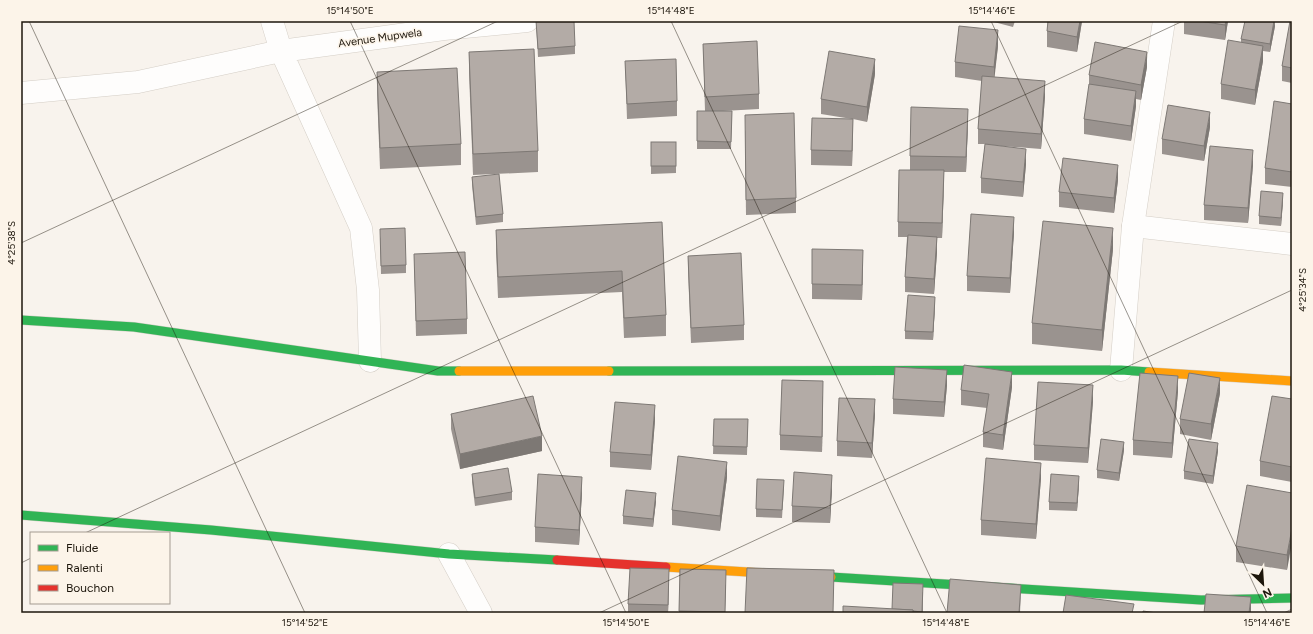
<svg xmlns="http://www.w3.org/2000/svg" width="1313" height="634" viewBox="0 0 1313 634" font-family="Figtree,sans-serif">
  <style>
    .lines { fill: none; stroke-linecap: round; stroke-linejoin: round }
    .street-casing { stroke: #d4cec6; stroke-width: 23 }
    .fast-casing { stroke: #d4cec6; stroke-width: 10 }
    .slow-casing { stroke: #d4cec6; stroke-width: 10 }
    .jam-casing { stroke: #d4cec6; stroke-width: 10 }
    .street { stroke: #fefdfc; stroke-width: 22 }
    .fast { stroke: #30b455; stroke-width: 9 }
    .slow { stroke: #ff9f0a; stroke-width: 9 }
    .jam { stroke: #e5322d; stroke-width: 9 }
    .wall { fill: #9a938f }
    .shaded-wall { fill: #7d7874 }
    .building { fill: #b3aba6; stroke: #7d7874 }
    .ticks { fill: none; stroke: #1d160c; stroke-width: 1; stroke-opacity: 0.45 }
    .labels { text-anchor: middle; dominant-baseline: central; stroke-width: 3; stroke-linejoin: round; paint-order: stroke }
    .street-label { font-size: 11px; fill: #1d160c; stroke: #fcf4e9 }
    .neatline { fill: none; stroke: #1d160c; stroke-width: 1.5 }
    .ticks-label { font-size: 10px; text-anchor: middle; fill: #1d160c }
  </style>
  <rect width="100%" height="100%" fill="#f8f3ed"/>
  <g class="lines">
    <!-- street casing -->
    <g class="street-casing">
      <g id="street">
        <path d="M21,93l117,-11 143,-31 -9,-30"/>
        <path d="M1133,226l159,18"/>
        <path d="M370,361l-2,-71 -7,-62 -80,-177 163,-22 83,-8"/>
        <path d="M1121,370l12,-144 31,-205"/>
        <path d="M449,554l32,59"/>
      </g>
    </g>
    <!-- fast casing -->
    <g class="fast-casing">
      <g id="fast">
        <path d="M21,320l113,7 304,44h21"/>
        <path d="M609,371l512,-1 28,2"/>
        <path d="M21,515l190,15 238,24 108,6"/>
        <path d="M831,577l370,23 91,-2"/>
      </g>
    </g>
    <!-- slow casing -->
    <g class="slow-casing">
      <g id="slow">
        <path d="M459,371h150"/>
        <path d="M1149,372l143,9"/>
        <path d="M666,567l165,10"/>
      </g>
    </g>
    <!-- jam casing -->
    <g class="jam-casing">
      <path id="jam" d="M557,560l109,7"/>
    </g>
    <!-- street -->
    <use href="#street" class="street"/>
    <!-- fast -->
    <use href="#fast" class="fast"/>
    <!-- slow -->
    <use href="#slow" class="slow"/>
    <!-- jam -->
    <use href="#jam" class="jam"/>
  </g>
  <!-- wall -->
  <g class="wall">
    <path d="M536,21l39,25v8l-37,3z"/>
    <path d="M990,21h25l-2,6z"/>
    <path d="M1048,21h34l-5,31 -30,-5v-16z"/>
    <path d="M1184,21h44l-3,19 -41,-6z"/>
    <path d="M1275,21v5l-5,26 -7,-1v10l-8,44 -34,-6v-15l20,-41v-4z"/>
    <path d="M1292,21v62l-10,-2v-15z"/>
    <path d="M703,44l56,50v15l-36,2h9l-1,38h-34v-38h8z"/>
    <path d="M998,46l-4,31 51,19 -4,53 -53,-4 38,19 -3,33 -42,-4v-15l4,-34h-7v-15l4,-48 -27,-4v-15z"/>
    <path d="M469,52l69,99v21l-65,3 -4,-102z"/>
    <path d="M625,61l52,40v15l-50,3z"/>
    <path d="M1147,67l-6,33 -5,-1v7l-5,35 -47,-7v-15l5,-31v-13z"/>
    <path d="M377,72l84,72v21l-81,4 -3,-76z"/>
    <path d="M875,74l-8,48 -14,-3 -1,47 -41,-1v-15l41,-31 -31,-5v-15z"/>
    <path d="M1292,104v83l-27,-3v-16z"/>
    <path d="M968,124l-2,48h-22l-2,66h-5v14l-3,42 -29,-2v-15l2,-40h-9v-15l12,-52v-14z"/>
    <path d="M1210,127l-6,34 -42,-7v-15z"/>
    <path d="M745,130l51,68v15l-50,2z"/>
    <path d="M651,142h25v31l-25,1z"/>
    <path d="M1253,165l-5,58 -44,-3v-15z"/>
    <path d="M472,177l31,37v8l-27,3 -4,-40z"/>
    <path d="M1118,180l-4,33 -55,-6v-15z"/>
    <path d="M1283,201l-2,25 -22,-2v-8z"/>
    <path d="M662,222l4,93v21l-42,2 -2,-46 -124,6 -2,-47v-21z"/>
    <path d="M1014,232l-4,61 -43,-2v-15z"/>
    <path d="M380,237l26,28v8l-25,1z"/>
    <path d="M812,249l51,16 -1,35 -50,-1z"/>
    <path d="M1113,249l-11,102 -70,-7v-21z"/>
    <path d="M414,254l53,65v15l-51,2z"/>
    <path d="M688,256l56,69v15l-53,3 -3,-72z"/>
    <path d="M935,305l-2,35 -28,-1v-8z"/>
    <path d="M947,385l-3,32 -51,-3v-15z"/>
    <path d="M1012,387l-9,63 -20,-3v-15l4,-24 -26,-3v-15z"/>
    <path d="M1178,391l-6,67 -39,-3v-15z"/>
    <path d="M1220,393l-9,47 -31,-6v-15z"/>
    <path d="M823,396l-1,56 -42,-2v-15z"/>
    <path d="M1292,399v83l-32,-6v-15z"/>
    <path d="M1093,401l-5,62 -54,-3v-15z"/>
    <path d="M451,414l91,37 -82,18 -9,-40z"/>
    <path d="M875,414l-3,44 -35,-2v-15z"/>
    <path d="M714,419h34l-1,36 -34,-1z"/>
    <path d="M655,420l-4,50 -41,-3v-15z"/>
    <path d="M1124,450l-5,31 -22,-3v-8z"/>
    <path d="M1218,451l-5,33 -29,-5v-8z"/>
    <path d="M472,474l40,18v8l-37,6 -3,-24z"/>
    <path d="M727,477l-7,54 -48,-6v-15z"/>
    <path d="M1041,478l-5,61 -55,-4v-15z"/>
    <path d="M1079,484l-2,27 -28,-1v-8z"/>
    <path d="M784,488l-2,30 -26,-1v-8z"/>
    <path d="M832,490l-2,33 -38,-1v-16z"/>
    <path d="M582,492l-3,53 -44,-3v-15z"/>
    <path d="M1292,493l-5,77 -51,-8v-16z"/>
    <path d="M656,501l-3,26 -30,-3v-8z"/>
    <path d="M680,569l46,16 -1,28h-46z"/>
    <path d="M669,584l-1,29h-40v-9z"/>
    <path d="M923,592v21h-80l49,-4z"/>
  </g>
  <!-- shaded-wall -->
  <g class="shaded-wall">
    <path d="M1080,21h2l-5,31v-15z"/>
    <path d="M1226,21h2l-3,19v-15z"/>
    <path d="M1274,21l1,5 -5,26v-8z"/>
    <path d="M998,30v16l-4,36v-15z"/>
    <path d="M1263,46v15l-8,44v-15z"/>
    <path d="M1147,52v15l-6,33v-15z"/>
    <path d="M875,59v15l-8,48v-15z"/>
    <path d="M1045,81v15l-4,53v-15z"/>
    <path d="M1136,91v15l-5,35v-15z"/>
    <path d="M968,109v15l-2,48v-15z"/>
    <path d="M1210,112v15l-6,34v-15z"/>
    <path d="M853,119v15l-1,32v-15z"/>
    <path d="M1026,149v15l-3,33v-15z"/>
    <path d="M1253,150v15l-5,58v-15z"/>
    <path d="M1118,165v15l-4,33v-15z"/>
    <path d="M944,170v15l-2,53v-15z"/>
    <path d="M1283,193v8l-2,25v-8z"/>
    <path d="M1014,217v15l-4,61v-15z"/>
    <path d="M1113,228v21l-11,102v-21z"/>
    <path d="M937,237v15l-3,42v-15z"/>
    <path d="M863,250v15l-1,35v-15z"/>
    <path d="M935,297v8l-2,35v-8z"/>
    <path d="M947,370v15l-3,32v-15z"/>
    <path d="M1012,372v15l-9,63v-15z"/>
    <path d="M1178,376v15l-6,67v-15z"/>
    <path d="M1220,378v15l-9,47v-16z"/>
    <path d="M823,381v15l-1,56v-15z"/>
    <path d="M1093,385v16l-5,62v-15z"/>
    <path d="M875,399v15l-3,44v-15z"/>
    <path d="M655,405v15l-4,50v-15z"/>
    <path d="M542,436v15l-82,18v-15z"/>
    <path d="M1124,442v8l-5,31v-8z"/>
    <path d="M1218,443v8l-5,33v-8z"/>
    <path d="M727,462v15l-7,54v-15z"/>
    <path d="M1041,463v15l-5,61v-15z"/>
    <path d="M832,475v15l-2,33v-15z"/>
    <path d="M1079,476v8l-2,27v-8z"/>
    <path d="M582,477v15l-3,53v-15z"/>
    <path d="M656,493v8l-3,26v-8z"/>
    <path d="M1292,528v15l-5,27v-15z"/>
    <path d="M669,569v15l-1,29v-8z"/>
    <path d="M1021,585l-1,28h-1z"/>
    <path d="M1251,597v16h-2z"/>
  </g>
  <!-- building -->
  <g class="building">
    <path d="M536,21h38l1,25 -37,3z"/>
    <path d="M1048,21h32l-3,16 -30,-6z"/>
    <path d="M1199,21h27l-1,4z"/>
    <path d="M1245,21h29l-4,23 -29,-5z"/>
    <path d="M1290,21h2v47l-10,-2z"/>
    <path d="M959,26l39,4 -4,37 -39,-5z"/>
    <path d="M1228,40l35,6 -8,44 -34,-6z"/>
    <path d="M757,41l2,53 -54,3 -2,-53z"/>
    <path d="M1095,42l52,10 -6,33 -52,-10z"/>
    <path d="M534,49l4,102 -65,3 -4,-102z"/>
    <path d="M829,51l46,8 -8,48 -46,-8z"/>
    <path d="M676,59l1,42 -50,3 -2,-43z"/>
    <path d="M457,68l4,76 -81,4 -3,-76z"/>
    <path d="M982,76l63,5 -4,53 -63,-5z"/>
    <path d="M1089,84l47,7 -5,35 -47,-7z"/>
    <path d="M1274,101l18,3v68l-27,-4z"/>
    <path d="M1168,105l42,7 -6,34 -42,-7z"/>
    <path d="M911,107l57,2 -2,48 -56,-1z"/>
    <path d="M697,111h35l-1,31 -34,-1z"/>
    <path d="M794,113l2,85 -50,2 -1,-85z"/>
    <path d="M812,118l41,1 -1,32 -41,-1z"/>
    <rect x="651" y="142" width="25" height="24"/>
    <path d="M985,144l41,5 -3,33 -42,-4z"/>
    <path d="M1210,146l43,4 -5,58 -44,-3z"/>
    <path d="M1063,158l55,7 -4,33 -55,-6z"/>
    <path d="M899,170h45l-2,53 -44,-1z"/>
    <path d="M499,174l4,40 -27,3 -4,-40z"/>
    <path d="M1261,191l22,2 -2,25 -22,-2z"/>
    <path d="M971,214l43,3 -4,61 -43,-2z"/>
    <path d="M1043,221l70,7 -11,102 -70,-7z"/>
    <path d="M662,222l4,93 -42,3 -2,-47 -124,6 -2,-47z"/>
    <path d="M405,228l1,37 -25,1 -1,-37z"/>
    <path d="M908,235l29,2 -3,42 -29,-2z"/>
    <path d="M812,249l51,1 -1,35 -50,-1z"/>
    <path d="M465,252l2,67 -51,2 -2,-67z"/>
    <path d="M741,253l3,72 -53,3 -3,-72z"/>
    <path d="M908,295l27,2 -2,35 -28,-1z"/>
    <path d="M964,365l48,7 -9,63 -20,-3 6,-38 -28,-4z"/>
    <path d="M895,367l52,3 -3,32 -51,-3z"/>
    <path d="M1140,373l38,3 -6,67 -39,-3z"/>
    <path d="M1189,373l31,5 -9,46 -31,-5z"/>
    <path d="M782,380l41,1 -1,56 -42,-2z"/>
    <path d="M1038,382l55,3 -5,63 -54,-3z"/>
    <path d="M533,396l9,40 -82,18 -9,-40z"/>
    <path d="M1272,396l20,3v68l-32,-6z"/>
    <path d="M839,398l36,1 -3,44 -35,-2z"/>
    <path d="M615,402l40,3 -4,50 -41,-3z"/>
    <path d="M714,419h34l-1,28 -34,-1z"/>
    <path d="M1101,439l23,3 -5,31 -22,-3z"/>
    <path d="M1189,439l29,4 -5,33 -29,-5z"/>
    <path d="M678,456l49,6 -7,54 -48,-6z"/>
    <path d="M986,458l55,5 -5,61 -55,-4z"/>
    <path d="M508,468l4,24 -37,6 -3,-24z"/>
    <path d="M794,472l38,3 -2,33 -38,-2z"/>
    <path d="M538,474l44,3 -3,53 -44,-3z"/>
    <path d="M1051,474l28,2 -2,27 -28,-1z"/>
    <path d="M757,479l27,1 -2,30 -26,-1z"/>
    <path d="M1247,485l45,8v35l-5,27 -51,-9z"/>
    <path d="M626,490l30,3 -3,26 -30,-3z"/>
    <path d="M630,568l39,1 -1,36 -40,-1z"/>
    <path d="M747,568l87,2 -1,43h-88z"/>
    <path d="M680,569l46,1 -1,42 -46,-1z"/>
    <path d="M950,579l71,6 -2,28h-72z"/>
    <path d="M893,583l30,1 -1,28 -9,-1v-1l-21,-1z"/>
    <path d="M1206,594l45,3 -2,16h-45z"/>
    <path d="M1066,595l68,9 -2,9h-69z"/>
    <path d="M843,606l70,4v3h-70z"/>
    <path d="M1143,611l14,2h-14z"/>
  </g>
  <!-- ticks -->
  <path class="ticks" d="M29,21l276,592M350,21l276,592M671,21l276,592M991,21l276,592M21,243l477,-222M85,533l1098,-512M21,563l10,-5M599,613l693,-323M1284,613l8,-4"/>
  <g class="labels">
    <!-- street labels -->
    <g class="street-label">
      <text transform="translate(380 38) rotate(-8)">Avenue Mupwela</text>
    </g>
  </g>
  <!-- border -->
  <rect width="1313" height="634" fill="none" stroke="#fcf4e9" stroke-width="44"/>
  <!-- legend -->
  <rect x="30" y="532" width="140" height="72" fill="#fcf4e9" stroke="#a39b91"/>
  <rect x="38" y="545" width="20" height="6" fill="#30b455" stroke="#a39b91"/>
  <text x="66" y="552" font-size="12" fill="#1d160c">Fluide</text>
  <rect x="38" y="565" width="20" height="6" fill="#ff9f0a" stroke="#a39b91"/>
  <text x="66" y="572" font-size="12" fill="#1d160c">Ralenti</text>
  <rect x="38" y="585" width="20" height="6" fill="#e5322d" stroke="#a39b91"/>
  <text x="66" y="592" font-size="12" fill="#1d160c">Bouchon</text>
  <!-- north arrow -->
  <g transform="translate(1263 584) rotate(155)" stroke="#fcf4e9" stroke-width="3" paint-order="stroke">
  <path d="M0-3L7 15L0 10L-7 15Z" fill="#1d160c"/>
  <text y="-6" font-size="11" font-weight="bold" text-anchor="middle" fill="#1d160c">N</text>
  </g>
  <rect x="22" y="22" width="1269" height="590" class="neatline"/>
  <g class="ticks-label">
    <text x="350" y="14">15°14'50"E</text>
    <text x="671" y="14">15°14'48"E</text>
    <text x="992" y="14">15°14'46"E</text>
    <text transform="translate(11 243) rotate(-90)" y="4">4°25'38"S</text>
    <text transform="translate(1302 290) rotate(-90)" y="4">4°25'34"S</text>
    <text x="305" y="626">15°14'52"E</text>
    <text x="626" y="626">15°14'50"E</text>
    <text x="946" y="626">15°14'48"E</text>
    <text x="1267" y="626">15°14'46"E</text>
  </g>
</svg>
